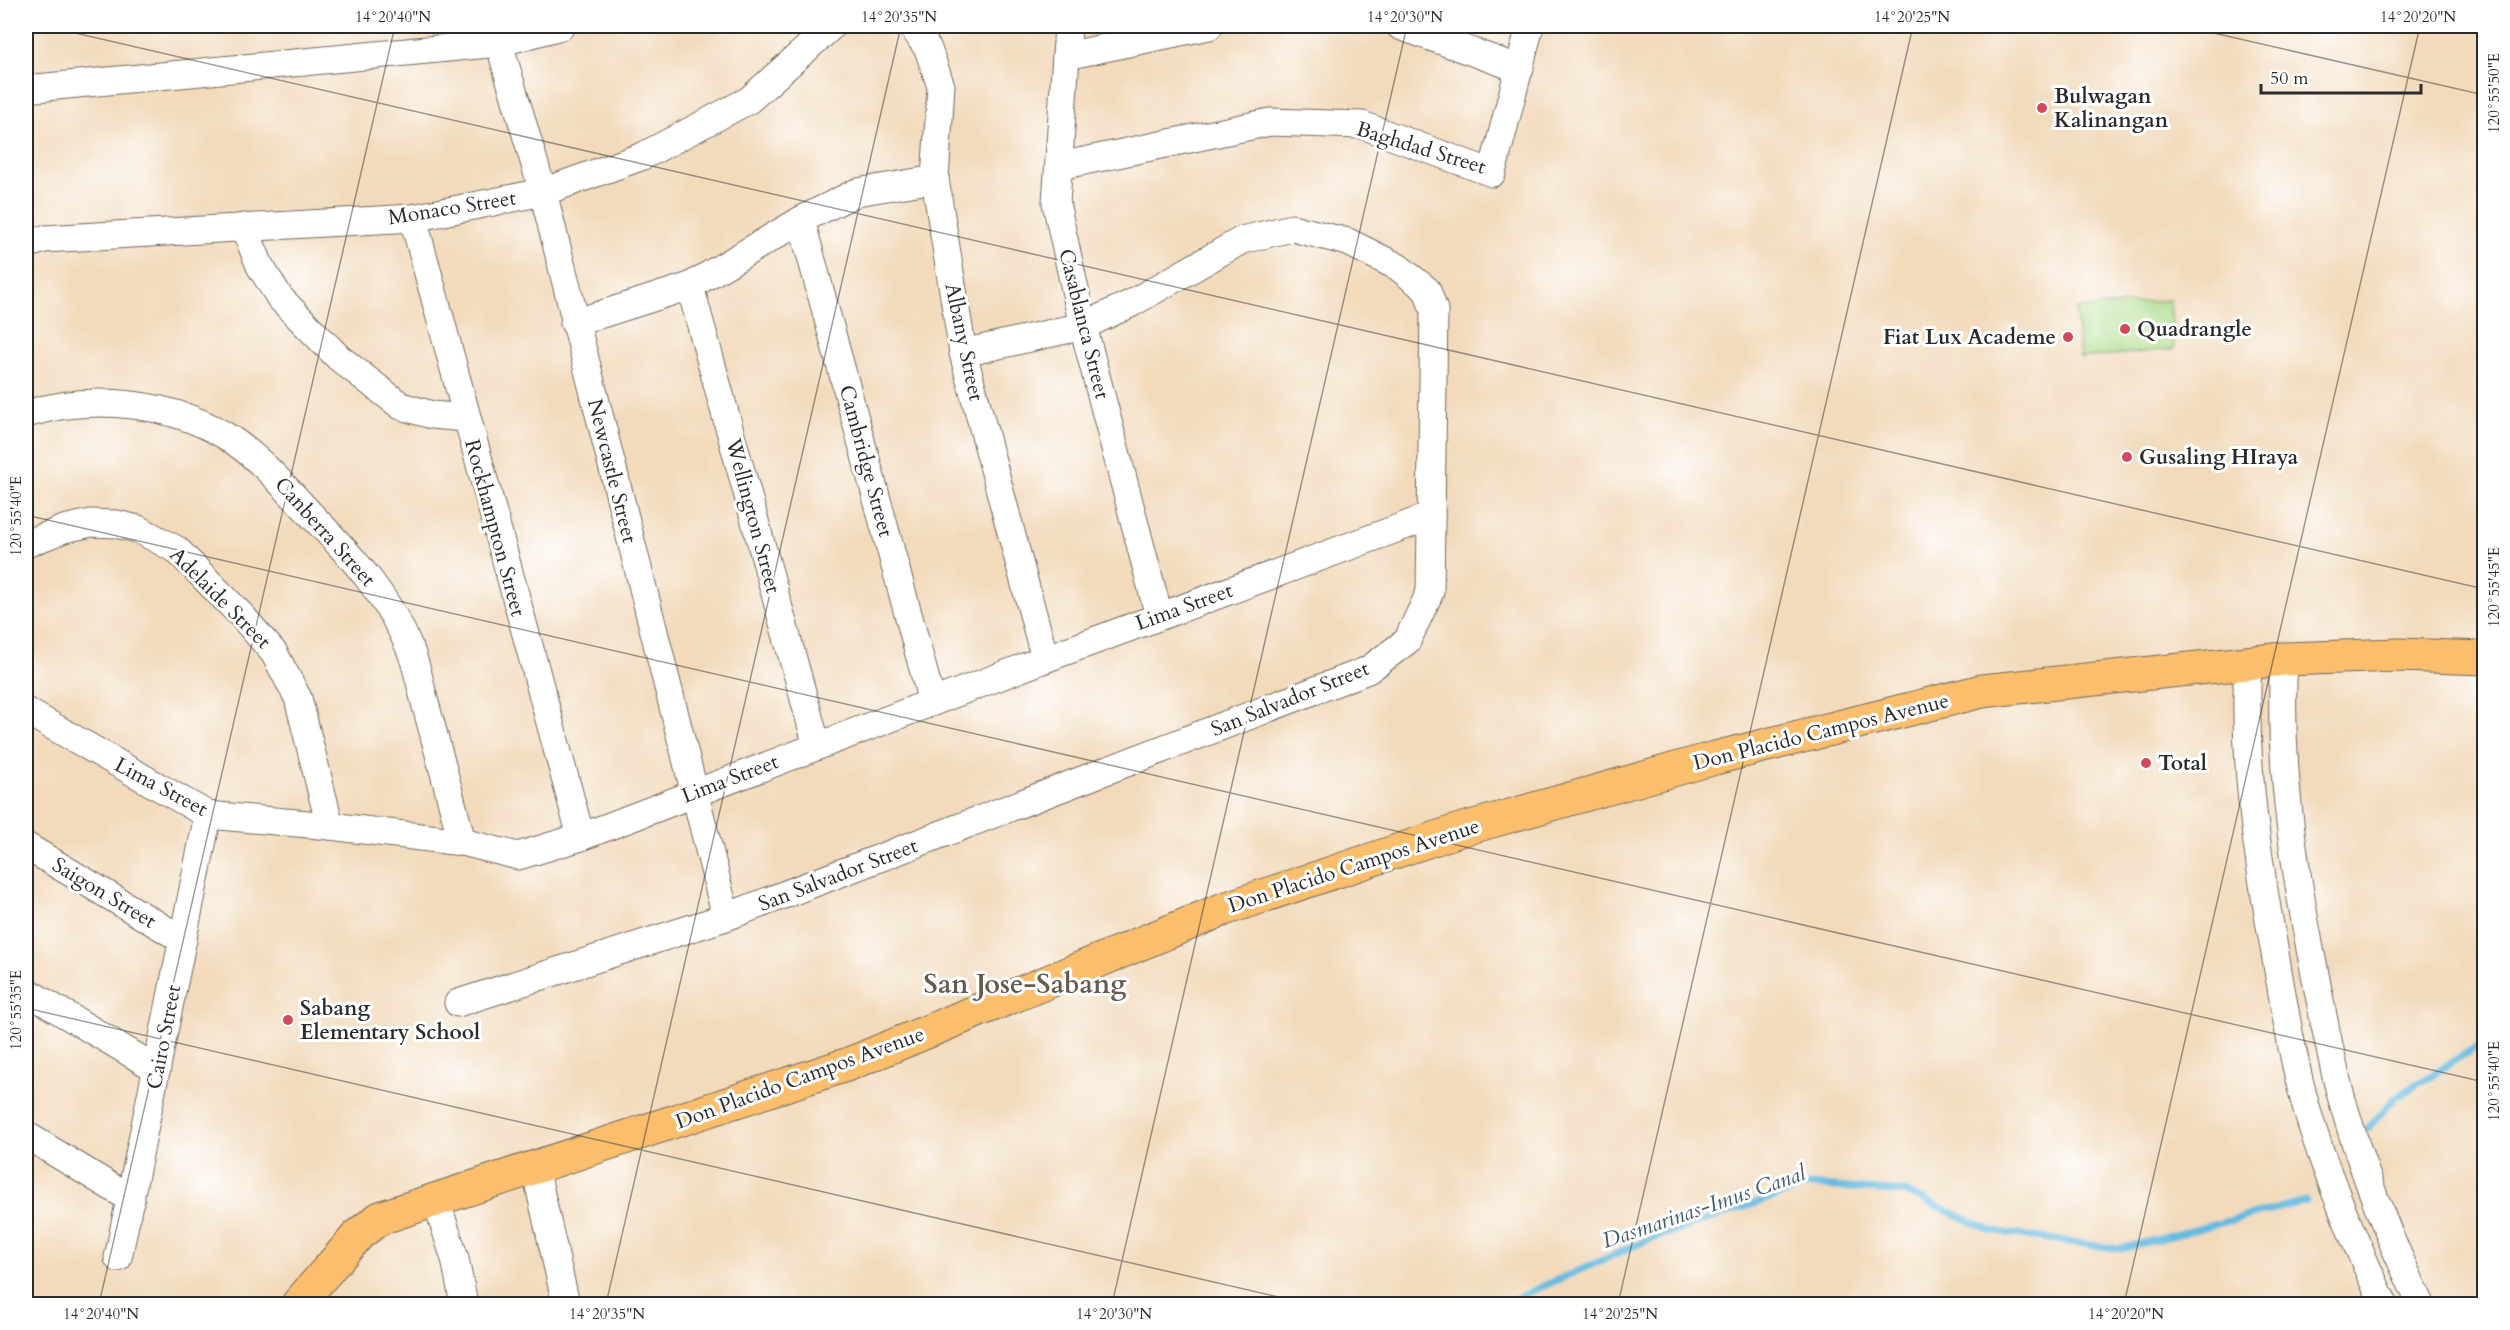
<svg xmlns="http://www.w3.org/2000/svg" width="2510" height="1330" viewBox="0 0 2510 1330" font-family="Cardo,serif">
  <style>
    .pitch { fill: #abdb89; stroke: #6b835a; stroke-width: 1.5 }
    .lines { fill: none; stroke-linecap: round; stroke-linejoin: round }
    .stream { stroke: #64bae0; stroke-width: 7 }
    .minor-casing { stroke: #71685d; stroke-width: 29 }
    .major-casing { stroke: #71685d; stroke-width: 35 }
    .minor { stroke: #fff; stroke-width: 27 }
    .major { stroke: #fabe6d; stroke-width: 33 }
    .ticks { fill: none; stroke: #2b2b2b; stroke-width: 1.5; stroke-opacity: 0.45 }
    .poi-dot { fill: #d1495b; stroke: #fff; stroke-width: 2 }
    .labels { text-anchor: middle; dominant-baseline: central; stroke-width: 6; stroke-linejoin: round; paint-order: stroke }
    .poi-label { font-size: 21px; font-weight: bold; fill: #2b2b2b; stroke: #fff; text-anchor: start }
    .street-label { font-size: 21px; fill: #2b2b2b; stroke: #fff }
    .water-label { font-size: 22px; font-style: italic; fill: #3f5d6a; stroke: #fff }
    .district-label { font-size: 27px; font-weight: bold; fill: #665a4e; stroke: #fff }
    .neatline { fill: none; stroke: #2b2b2b; stroke-width: 2 }
    .ticks-label { font-size: 15px; text-anchor: middle; fill: #2b2b2b }
  </style>
  <rect width="100%" height="100%" fill="#fff"/>
  <filter id="ink" filterUnits="userSpaceOnUse"><feTurbulence type="fractalNoise" baseFrequency=".0167" numOctaves="2"/><feDisplacementMap in="SourceGraphic" scale="12" xChannelSelector="R" yChannelSelector="G"/><feConvolveMatrix kernelMatrix="1 2 1 2 8 2 1 2 1" color-interpolation-filters="sRGB"/></filter>
  <filter id="wash" filterUnits="userSpaceOnUse"><feTurbulence type="fractalNoise" baseFrequency=".008" numOctaves="4" result="noise"/><feDisplacementMap in="SourceGraphic" scale="24" xChannelSelector="R" yChannelSelector="G"/><feGaussianBlur stdDeviation="1.35" result="paint"/><feColorMatrix in="noise" values="0 0 0 0 0 0 0 0 0 0 0 0 0 0 0 0 0 1.4 0 .05"/><feComposite in="paint" operator="in"/></filter>
  <g filter="url(#wash)">
    <rect width="100%" height="100%" fill="#f2dabb"/>
    <!-- pitch -->
    <path class="pitch" d="M2170,300l4,49 -94,9 -4,-49z"/>
    <g class="lines">
      <!-- stream -->
      <g class="stream">
        <path d="M2484,905l-6,47 6,12"/>
        <path d="M2367,1129l27,-30 90,-57"/>
        <path d="M1503,1304l142,-63 164,-56 97,7 86,39 128,18 186,-48"/>
      </g>
    </g>
  </g>
  <g filter="url(#ink)">
    <g class="lines">
      <!-- minor casing -->
      <g class="minor-casing">
        <g id="minor">
          <path d="M497,26l2,17 44,149 183,725"/>
          <path d="M912,26l16,23 13,37 -6,93 28,174 82,306"/>
          <path d="M1068,26l-12,177 27,123 76,290"/>
          <path d="M1400,26l120,43"/>
          <path d="M1066,56l143,-30"/>
          <path d="M26,89l473,-46 62,-17"/>
          <path d="M1060,166l210,-44 92,3 130,48 38,-147"/>
          <path d="M413,218l168,619"/>
          <path d="M801,220l131,482"/>
          <path d="M244,227l16,39 20,32 59,60 62,48 31,9 33,3"/>
          <path d="M26,245l18,-6 369,-21 130,-26 100,-36 106,-56 83,-74"/>
          <path d="M690,286l127,460"/>
          <path d="M574,323l116,-37 111,-66 56,-28 78,-13"/>
          <path d="M26,414c66,-21 151,-12 209,28 31,22 56,52 82,79 38,39 72,77 93,128 8,19 11,41 17,61 12,44 24,88 35,132"/>
          <path d="M26,544l38,-15 27,-6 25,1 22,5 39,21 65,66 32,37 24,45 32,128"/>
          <path d="M2284,659c-6,98 8,194 26,290 10,49 18,99 31,147 20,71 48,143 80,208"/>
          <path d="M2248,663c-5,90 7,179 23,268 11,60 20,124 37,183 20,65 47,129 76,190"/>
          <path d="M26,711l182,104 122,11 132,16 56,14 63,-19 464,-178 386,-143"/>
          <path d="M26,846l157,94"/>
          <path d="M26,991l131,78"/>
          <path d="M458,1003l268,-86 642,-247 39,-29 23,-49 4,-282 -7,-20 -29,-23 -50,-25 -56,-14 -50,12 -110,63 -49,23 -120,27"/>
          <path d="M26,1135l105,64"/>
          <path d="M535,1168l31,136"/>
          <path d="M436,1200l19,59 9,45"/>
          <path d="M118,1258l90,-443"/>
        </g>
      </g>
      <!-- major casing -->
      <g class="major-casing">
        <path id="major" d="M298,1304l61,-70 21,-16 469,-154 375,-155 236,-79 255,-72 267,-67 302,-32 115,-4 85,3"/>
      </g>
      <!-- minor -->
      <use href="#minor" class="minor"/>
      <!-- major -->
      <use href="#major" class="major"/>
    </g>
  </g>
  <!-- ticks -->
  <path class="ticks" d="M45,26l2439,563M2183,26l301,69M26,515l2458,567M26,1008l1283,296M99,1304l296,-1278M606,1304l295,-1278M1112,1304l295,-1278M1618,1304l295,-1278M2124,1304l296,-1278"/>
  <!-- markers -->
  <g class="poi-dot">
    <circle cx="2042" cy="108" r="6"/>
    <circle cx="2125" cy="329" r="6"/>
    <circle cx="2068" cy="337" r="6"/>
    <circle cx="2127" cy="457" r="6"/>
    <circle cx="2146" cy="763" r="6"/>
    <circle cx="288" cy="1020" r="6"/>
  </g>
  <g class="labels">
    <!-- poi labels -->
    <g class="poi-label">
      <text x="2054" y="96">Bulwagan<tspan x="2054" dy="24">Kalinangan</tspan></text>
      <text x="2137" y="329">Quadrangle</text>
      <text x="2056" y="337" text-anchor="end">Fiat Lux Academe</text>
      <text x="2139" y="457">Gusaling HIraya</text>
      <text x="2158" y="763">Total</text>
      <text x="300" y="1008">Sabang<tspan x="300" dy="24">Elementary School</tspan></text>
    </g>
    <!-- street labels -->
    <g class="street-label">
      <text transform="translate(1421 148) rotate(17)">Baghdad Street</text>
      <text transform="translate(452 208) rotate(-9)">Monaco Street</text>
      <text transform="translate(1084 324) rotate(76)">Casablanca Street</text>
      <text transform="translate(964 342) rotate(78)">Albany Street</text>
      <text transform="translate(866 461) rotate(75)">Cambridge Street</text>
      <text transform="translate(612 471) rotate(76)">Newcastle Street</text>
      <text transform="translate(753 516) rotate(75)">Wellington Street</text>
      <text transform="translate(495 528) rotate(75)">Rockhampton Street</text>
      <text transform="translate(325 532) rotate(48)">Canberra Street</text>
      <text transform="translate(220 598) rotate(45)">Adelaide Street</text>
      <text transform="translate(1184 607) rotate(-20)">Lima Street</text>
      <text transform="translate(1290 699) rotate(-22)">San Salvador Street</text>
      <text transform="translate(1821 732) rotate(-14)">Don Placido Campos Avenue</text>
      <text transform="translate(730 779) rotate(-21)">Lima Street</text>
      <text transform="translate(161 787) rotate(28)">Lima Street</text>
      <text transform="translate(1354 866) rotate(-18)">Don Placido Campos Avenue</text>
      <text transform="translate(838 875) rotate(-21)">San Salvador Street</text>
      <text transform="translate(104 893) rotate(31)">Saigon Street</text>
      <text transform="translate(164 1037) rotate(-79)">Cairo Street</text>
      <text transform="translate(800 1078) rotate(-20)">Don Placido Campos Avenue</text>
    </g>
    <!-- water labels -->
    <g class="water-label">
      <text transform="translate(1704 1207) rotate(-19)">Dasmarinas-Imus Canal</text>
    </g>
    <!-- district labels -->
    <g class="district-label">
      <text x="1025" y="984">San Jose-Sabang</text>
    </g>
  </g>
  <!-- margin -->
  <rect width="2510" height="1330" fill="none" stroke="#fff" stroke-width="66"/>
  <!-- scale -->
  <path d="M2261 84v9h160v-9" fill="none" stroke="#2b2b2b" stroke-width="3"/>
  <text x="2270" y="84" font-size="18" fill="#2b2b2b" stroke="#ffffff" stroke-width="4.5" paint-order="stroke">50 m</text>
  <rect x="33" y="33" width="2444" height="1264" class="neatline"/>
  <g class="ticks-label">
    <text x="393" y="22">14°20'40"N</text>
    <text x="899" y="22">14°20'35"N</text>
    <text x="1405" y="22">14°20'30"N</text>
    <text x="1912" y="22">14°20'25"N</text>
    <text x="2418" y="22">14°20'20"N</text>
    <text transform="translate(2494 93) rotate(-90)" y="5">120°55'50"E</text>
    <text transform="translate(16 516) rotate(-90)" y="5">120°55'40"E</text>
    <text transform="translate(2494 587) rotate(-90)" y="5">120°55'45"E</text>
    <text transform="translate(16 1010) rotate(-90)" y="5">120°55'35"E</text>
    <text transform="translate(2494 1081) rotate(-90)" y="5">120°55'40"E</text>
    <text x="101" y="1319">14°20'40"N</text>
    <text x="607" y="1319">14°20'35"N</text>
    <text x="1114" y="1319">14°20'30"N</text>
    <text x="1620" y="1319">14°20'25"N</text>
    <text x="2126" y="1319">14°20'20"N</text>
  </g>
</svg>
